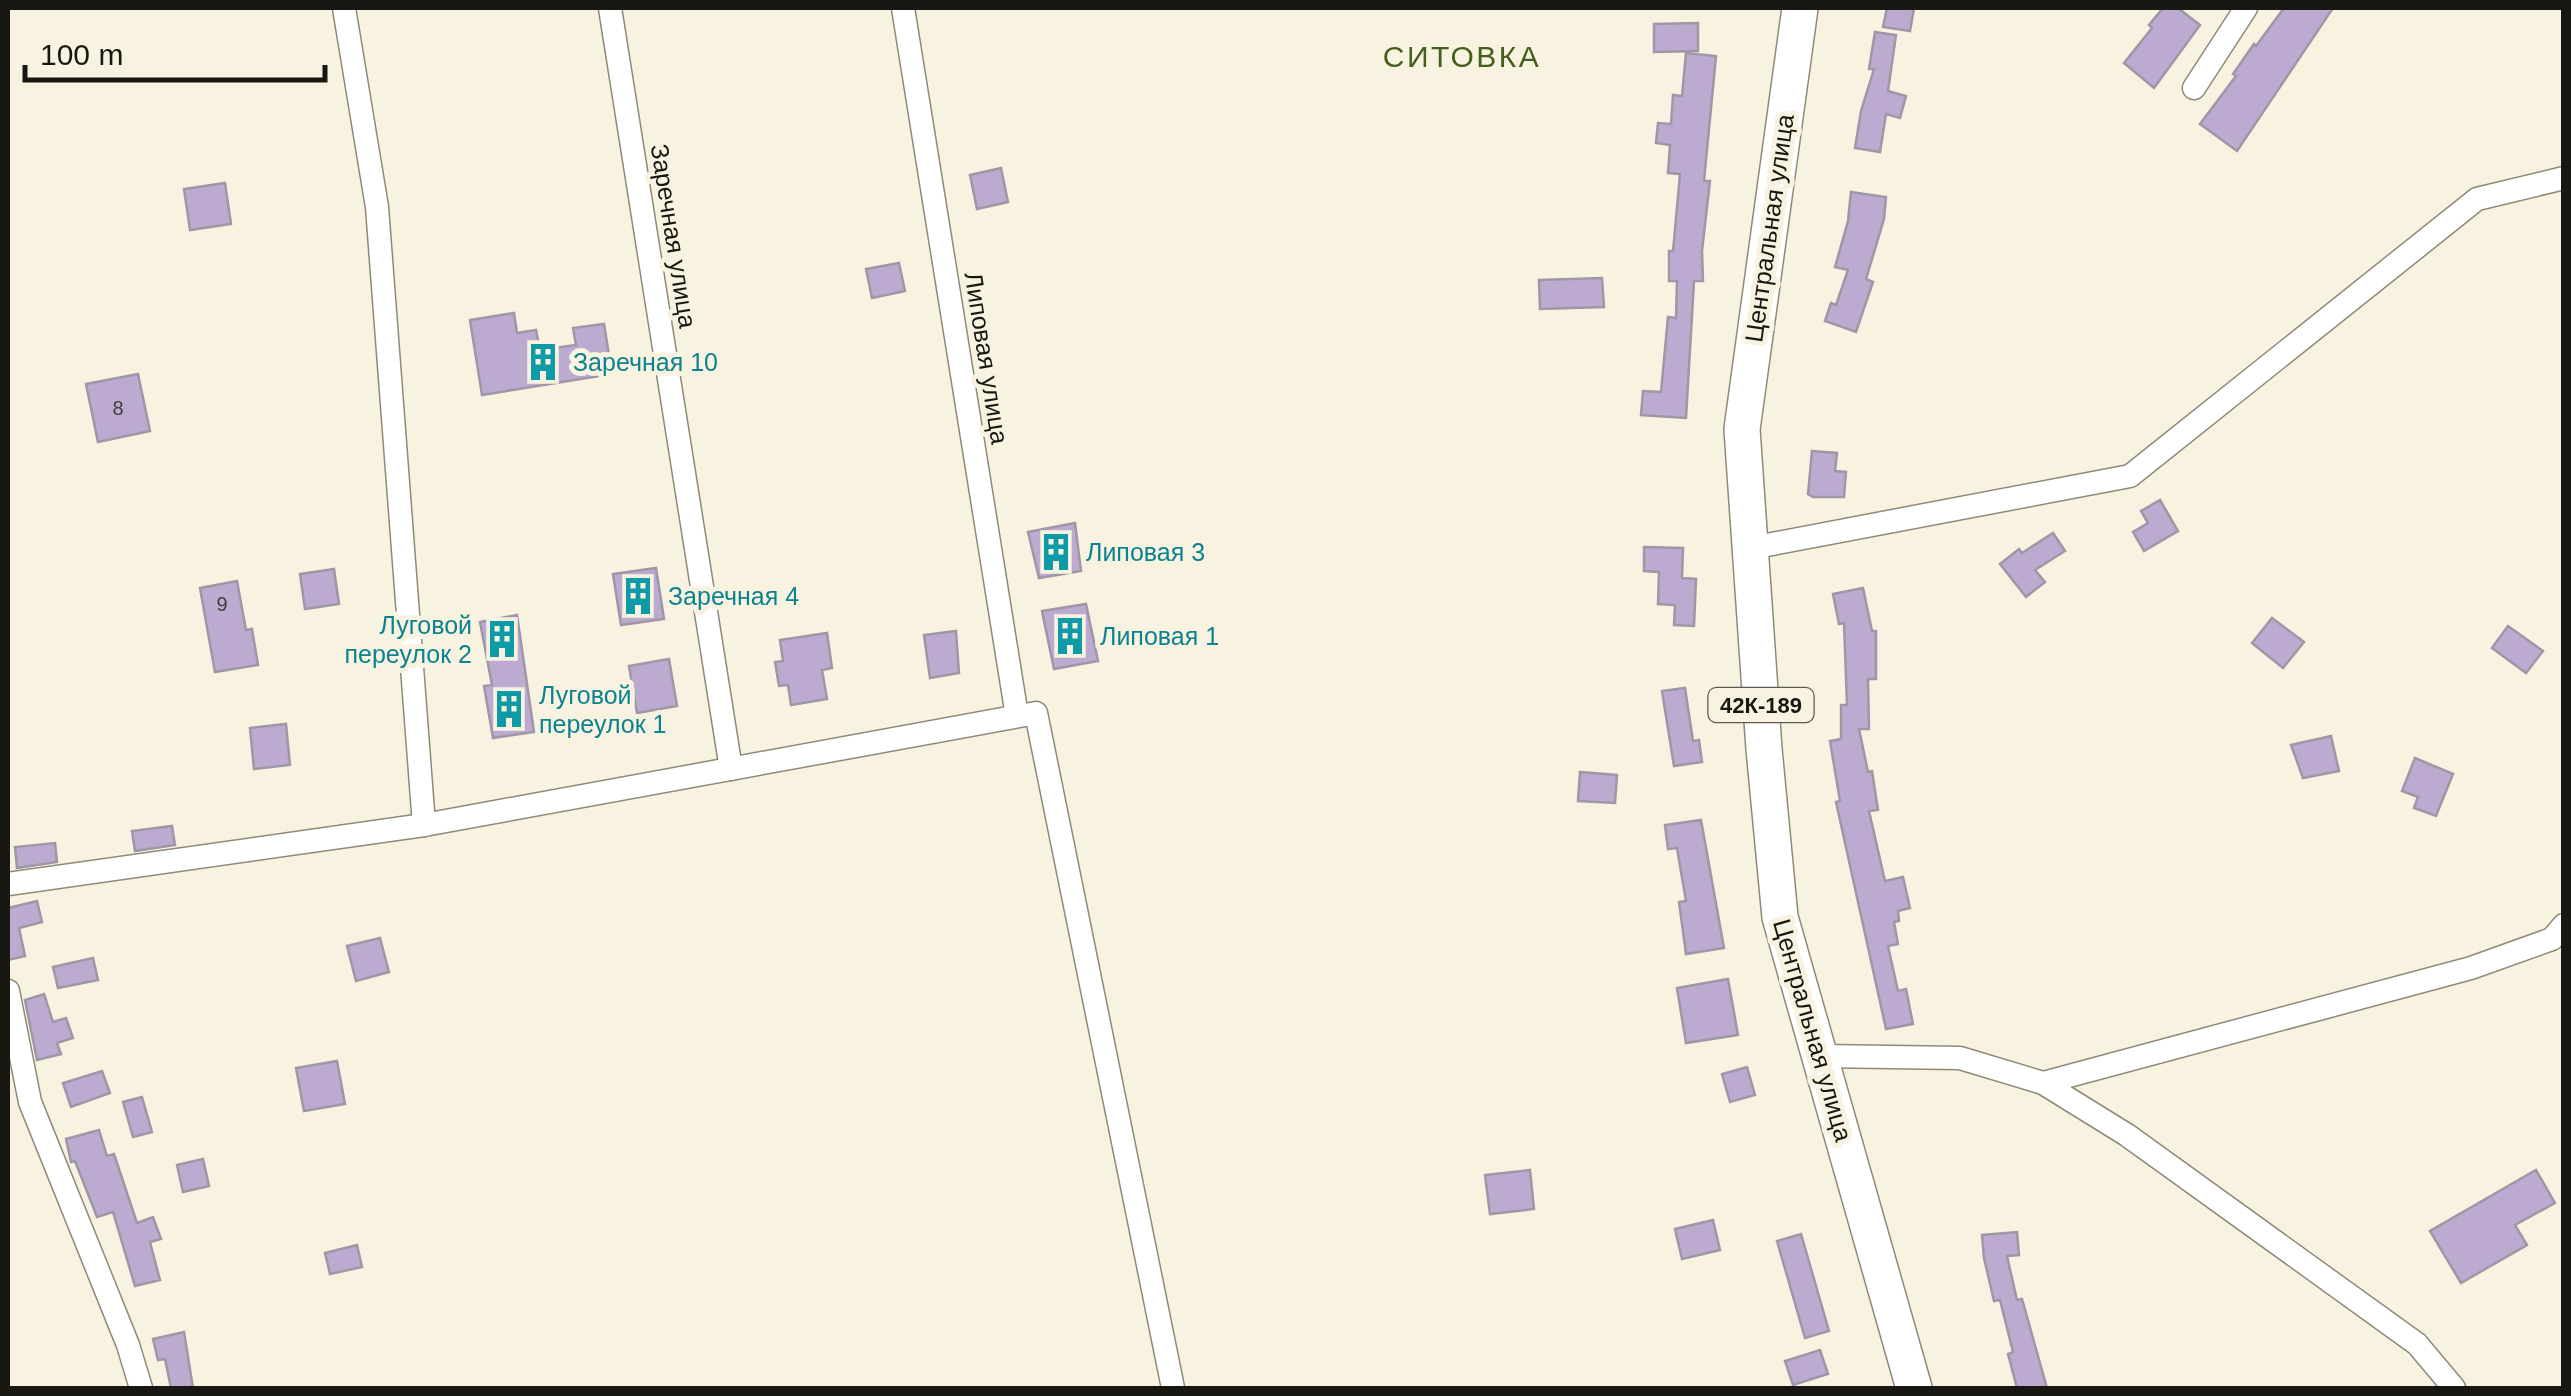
<svg xmlns="http://www.w3.org/2000/svg" width="2571" height="1396" viewBox="0 0 2571 1396" font-family="Arial,sans-serif">
  <style>
    .building { fill: #bdaad1; stroke: #9e97a6; stroke-width: 2.5 }
    .lines { fill: none; stroke-linecap: round; stroke-linejoin: round }
    .street-casing { stroke: #8f897a; stroke-width: 25 }
    .primary-casing { stroke: #8f897a; stroke-width: 38 }
    .street { stroke: #fff; stroke-width: 22 }
    .primary { stroke: #fff; stroke-width: 35 }
    .labels { text-anchor: middle; dominant-baseline: central; stroke-width: 10; stroke-linejoin: round; paint-order: stroke }
    .number-label { font-size: 20px; fill: #423c41 }
    .shield { fill: #f8f3e1; stroke: #5c594f; stroke-width: 2.5 }
    .shield-label { font-size: 22px; font-weight: bold; fill: #191711 }
    .street-label { font-size: 25px; fill: #191711; stroke: #f8f3e1 }
    .culture-label { font-size: 25px; fill: #0d838f; stroke: #f8f3e1; text-anchor: start }
    .quarter-label { font-size: 30px; letter-spacing: 2.5px; fill: #445f1b; stroke: #f8f3e1 }
  </style>
  <rect width="100%" height="100%" fill="#f8f3e1"/>
  <!-- building -->
  <g class="building">
    <path d="M1887,8h27l-4,23 -27,-4z"/>
    <path d="M2163,8h15l22,17 -46,63 -30,-25 28,-35 -3,-3z"/>
    <path d="M2284,8h49l-96,143 -37,-27 36,-48 -3,-2 21,-30 2,2z"/>
    <path d="M1698,23v28l-44,1v-28z"/>
    <path d="M1875,32l21,3 -8,56 18,5 -6,22 -14,-4 -6,38 -25,-4 6,-37 13,-42h-5z"/>
    <path d="M1686,53l30,3 -12,125h6l-8,70 1,30h-9l-8,137 -45,-3 2,-24 18,1 7,-75 8,1 1,-37h-8v-30h4l7,-77 -12,-1 2,-28 -14,-2 2,-20 13,1 2,-29 9,1z"/>
    <path d="M1001,168l7,34 -31,7 -7,-34z"/>
    <path d="M225,183l6,41 -41,6 -6,-41z"/>
    <path d="M1851,192l35,5 -2,22 -18,60 7,3 -17,50 -31,-11 6,-18 5,2 12,-35 -13,-3 13,-46z"/>
    <path d="M899,263l6,28 -33,7 -6,-29z"/>
    <path d="M1602,278l2,29 -64,2 -1,-29z"/>
    <path d="M514,313l3,20 19,-3 4,20 36,-5 -3,-17 31,-4 8,50 -130,21 -12,-75z"/>
    <path d="M138,374l12,57 -52,11 -12,-58z"/>
    <path d="M1812,451l25,2 -2,18 11,1 -2,25h-31l-5,-3z"/>
    <path d="M2160,500l18,31 -34,20 -11,-19 15,-9 -7,-12z"/>
    <path d="M1075,523l6,48 -42,7 -11,-46z"/>
    <path d="M2053,533l12,18 -30,19 10,12 -19,15 -26,-33 19,-15 3,4z"/>
    <path d="M1644,547l39,1 -1,30 14,1 -2,47 -20,-1 1,-20 -17,-1 1,-32 -15,-1z"/>
    <path d="M656,568l8,51 -43,6 -8,-51z"/>
    <path d="M334,569l5,35 -34,5 -5,-35z"/>
    <path d="M237,581l9,49 6,-1 6,36 -43,7 -15,-84z"/>
    <path d="M1863,588l9,43h4v48h-8l1,50h-10l9,43 4,-1 6,39 -9,1 16,70 18,-4 7,31 -12,3 1,10 -5,1 4,22 -10,2 10,45 8,-2 7,35 -27,5 -50,-227 4,-1 -10,-60 11,-2v-34h6l-3,-82 -5,1 -6,-30z"/>
    <path d="M1086,604l12,57 -44,8 -12,-58z"/>
    <path d="M517,615l17,117 -41,6 -9,-52 8,-1 -12,-63z"/>
    <path d="M2272,618l32,24 -21,26 -31,-25z"/>
    <path d="M2508,626l35,25 -17,22 -34,-25z"/>
    <path d="M956,631l3,42 -29,5 -6,-43z"/>
    <path d="M827,633l5,35 -10,2 5,29 -36,6 -3,-20 -9,1 -4,-24 8,-1 -3,-21z"/>
    <path d="M669,659l8,47 -40,7 -8,-47z"/>
    <path d="M1685,688l8,53 6,-1 3,22 -28,4 -12,-75z"/>
    <path d="M286,724l4,41 -36,4 -4,-41z"/>
    <path d="M2331,736l8,35 -36,7 -12,-33z"/>
    <path d="M2415,758l38,16 -17,42 -22,-8 4,-11 -16,-6z"/>
    <path d="M1580,772l37,3 -2,28 -37,-2z"/>
    <path d="M1701,820l23,128 -38,6 -7,-52 7,-1 -9,-53 -9,1 -3,-24z"/>
    <path d="M172,826l3,19 -40,6 -3,-20z"/>
    <path d="M55,843l2,19 -40,6 -2,-21z"/>
    <path d="M37,901l5,21 -23,6 6,28 -17,4v-52z"/>
    <path d="M380,938l9,34 -33,9 -9,-35z"/>
    <path d="M93,958l5,22 -40,8 -5,-21z"/>
    <path d="M1728,979l10,56 -52,8 -9,-55z"/>
    <path d="M44,994l9,28 13,-4 7,20 -16,5 4,11 -24,6 -12,-60z"/>
    <path d="M337,1061l8,43 -41,7 -8,-43z"/>
    <path d="M1747,1067l8,28 -25,7 -8,-28z"/>
    <path d="M102,1071l8,22 -39,14 -8,-24z"/>
    <path d="M142,1097l10,35 -19,5 -10,-35z"/>
    <path d="M99,1130l8,26 7,-2 23,69 16,-6 8,22 -11,3 10,38 -25,6 -22,-74 -16,5 -22,-56 -4,1 -5,-23z"/>
    <path d="M203,1159l6,27 -26,6 -6,-27z"/>
    <path d="M1530,1170l4,39 -44,5 -5,-39z"/>
    <path d="M2536,1170l19,33 -40,22 12,20 -66,38 -31,-52z"/>
    <path d="M1713,1220l7,30 -38,9 -7,-30z"/>
    <path d="M2017,1232l2,23 -12,1 10,44 5,-1 25,89h-30l-9,-34 5,-2 -13,-52 -6,1 -10,-43 -2,-23z"/>
    <path d="M1801,1234l28,97 -24,7 -28,-97z"/>
    <path d="M357,1245l5,22 -32,7 -5,-21z"/>
    <path d="M184,1332l9,56h-22l-6,-29 -7,1 -5,-21z"/>
    <path d="M1820,1350l8,24 -35,11 -8,-24z"/>
  </g>
  <g class="lines">
    <!-- street casing -->
    <g class="street-casing">
      <g id="street">
        <path d="M344,8l33,199 47,618"/>
        <path d="M610,8l121,761"/>
        <path d="M903,8l114,708"/>
        <path d="M2194,88l52,-80"/>
        <path d="M1751,548l379,-72 347,-277 87,-21"/>
        <path d="M8,884l416,-59 612,-112 137,675"/>
        <path d="M8,991l22,111 98,243 13,43"/>
        <path d="M1820,1056l140,2 83,25 84,52 290,209 37,44"/>
        <path d="M2043,1083l428,-115 81,-29 12,-14"/>
      </g>
    </g>
    <!-- primary casing -->
    <g class="primary-casing">
      <path id="primary" d="M1800,8l-58,421 22,320 16,168 134,471"/>
    </g>
    <!-- street -->
    <use href="#street" class="street"/>
    <!-- primary -->
    <use href="#primary" class="primary"/>
  </g>
  <!-- icons -->
  <defs>
    <g id="building-bare" transform="scale(3)"><path d="M-4-6H4V6H1V3H-1V6H-4ZM-2.5-4.3h1.7v1.8h-1.7ZM.8-4.3h1.7v1.8H.8ZM-2.5-1h1.7V.8h-1.7ZM.8-1h1.7V.8H.8Z" fill="#0f9aa8" stroke="#f8f3e1" stroke-width="2.5" paint-order="stroke"/></g>
  </defs>
  <g fill-rule="evenodd">
    <use href="#building-bare" x="543" y="362"/>
    <use href="#building-bare" x="1056" y="552"/>
    <use href="#building-bare" x="638" y="596"/>
    <use href="#building-bare" x="1070" y="636"/>
    <use href="#building-bare" x="502" y="639"/>
    <use href="#building-bare" x="509" y="709"/>
  </g>
  <g class="labels">
    <!-- number labels -->
    <g class="number-label">
      <text x="118" y="408">8</text>
      <text x="222" y="604">9</text>
    </g>
    <!-- shield labels -->
    <rect class="shield" x="1708.5" y="688" width="105" height="34" rx="8"/>
    <g class="shield-label">
      <text x="1761" y="705">42К-189</text>
    </g>
    <!-- street labels -->
    <g class="street-label">
      <text transform="translate(1769 228) rotate(-82)">Центральная улица</text>
      <text transform="translate(674 236) rotate(81)">Заречная улица</text>
      <text transform="translate(987 358) rotate(81)">Липовая улица</text>
      <text transform="translate(1813 1030) rotate(74)">Центральная улица</text>
    </g>
    <!-- culture labels -->
    <g class="culture-label">
      <text x="573" y="362">Заречная 10</text>
      <text x="1086" y="552">Липовая 3</text>
      <text x="668" y="596">Заречная 4</text>
      <text x="472" y="625" text-anchor="end">Луговой<tspan x="472" dy="29">переулок 2</tspan></text>
      <text x="1100" y="636">Липовая 1</text>
      <text x="539" y="695">Луговой<tspan x="539" dy="29">переулок 1</tspan></text>
    </g>
    <!-- quarter labels -->
    <g class="quarter-label">
      <text x="1462" y="56">СИТОВКА</text>
    </g>
  </g>
  <!-- border -->
  <rect width="2571" height="1396" fill="none" stroke="#191711" stroke-width="20"/>
  <!-- scale -->
  <path d="M25 65v15h300v-15" fill="none" stroke="#191711" stroke-width="5"/>
  <text x="40" y="65" font-size="30" fill="#191711" stroke="#f8f3e1" stroke-width="8" paint-order="stroke">100 m</text>
</svg>
